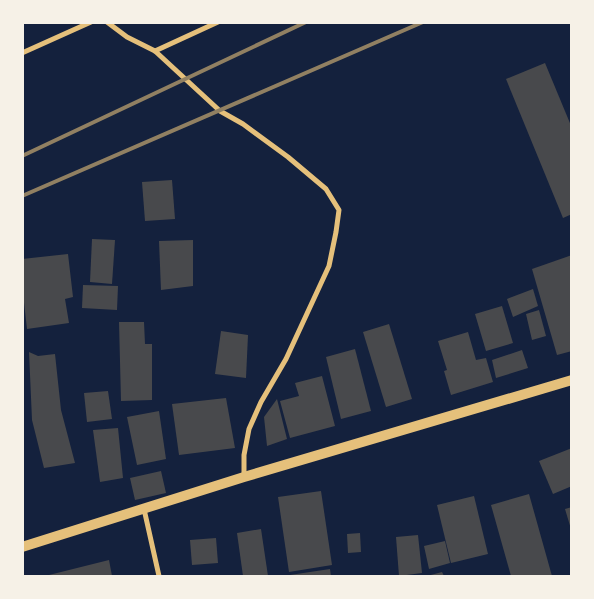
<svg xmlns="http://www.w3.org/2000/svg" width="594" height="599" viewBox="0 0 594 599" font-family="Georgia,serif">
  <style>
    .building { fill: #48494c }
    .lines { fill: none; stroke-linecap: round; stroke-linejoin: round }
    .minor { stroke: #e5c07b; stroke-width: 5 }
    .secondary { stroke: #e5c07b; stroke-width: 10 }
    .rail { stroke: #918062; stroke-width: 4 }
  </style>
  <rect width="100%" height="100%" fill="#14213d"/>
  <!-- building -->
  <g class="building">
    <path d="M545,63l27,65v86l-9,4 -57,-139z"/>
    <path d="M172,180l3,39 -30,2 -3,-39z"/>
    <path d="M92,239l23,1 -3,44 -22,-2z"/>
    <path d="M193,240v46l-32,4 -2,-49z"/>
    <path d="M68,254l5,43 -8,2 4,24 -42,6 -5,-44v-26z"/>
    <path d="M572,255v96l-15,4 -25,-86z"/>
    <path d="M83,285l35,1 -1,24 -35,-2z"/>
    <path d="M533,289l5,17 -25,11 -6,-18z"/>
    <path d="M502,306l11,37 -27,8 -11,-37z"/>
    <path d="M539,310l7,26 -14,4 -6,-26z"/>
    <path d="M119,322h25l1,22h7v56l-31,1z"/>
    <path d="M389,324l23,75 -26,8 -23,-75z"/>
    <path d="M221,331l27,4 -2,43 -31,-4z"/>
    <path d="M468,332l8,28 10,-2 7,24 -42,13 -7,-24 3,-1 -9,-29z"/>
    <path d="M355,349l16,62 -30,8 -15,-62z"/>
    <path d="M522,350l6,18 -32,10 -4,-18z"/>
    <path d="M29,352l9,4 17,-2 6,56 14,53 -31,5 -12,-48z"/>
    <path d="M322,376l13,50 -45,12 -10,-37 19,-5 -4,-13z"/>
    <path d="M108,391l4,28 -25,3 -3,-29z"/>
    <path d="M226,398l9,50 -56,7 -7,-51z"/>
    <path d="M277,399l10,40 -20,7 -3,-29z"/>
    <path d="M159,411l7,48 -29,6 -10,-48z"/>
    <path d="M118,428l5,50 -23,4 -7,-52z"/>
    <path d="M572,448v38l-19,8 -14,-33z"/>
    <path d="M161,471l5,22 -31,7 -5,-22z"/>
    <path d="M321,491l11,74 -43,7 -11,-75z"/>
    <path d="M529,494l23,82h-41l-20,-71z"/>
    <path d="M474,496l14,58 -37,9 -14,-58z"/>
    <path d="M572,507v22h-1l-6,-20z"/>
    <path d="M261,529l7,47h-25l-6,-43z"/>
    <path d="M360,533l1,19 -13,1 -1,-19z"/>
    <path d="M418,535l4,38 -23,3 -3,-39z"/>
    <path d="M216,538l2,25 -26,2 -2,-25z"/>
    <path d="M445,541l5,22 -21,6 -5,-23z"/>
    <path d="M109,560l3,16h-67z"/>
    <path d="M330,569l1,7h-41v-1z"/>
    <path d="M442,572l2,4h-17z"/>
  </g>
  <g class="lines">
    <!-- minor -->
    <g class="minor">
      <path d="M107,22l20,15 28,14 65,60 23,13 45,33 38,32 13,21 -3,22 -7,34 -43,93 -25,43 -12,27 -5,26v22"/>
      <path d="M155,51l63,-29"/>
      <path d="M22,53l69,-31"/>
      <path d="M144,509l15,67"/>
    </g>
    <!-- secondary -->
    <path class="secondary" d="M22,547l222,-70 328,-97"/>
    <!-- rail -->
    <g class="rail">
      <path d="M22,156l284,-134"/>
      <path d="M22,196l401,-174"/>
    </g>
  </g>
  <!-- border -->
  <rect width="594" height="599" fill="none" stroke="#f6f1e7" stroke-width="48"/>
</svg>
